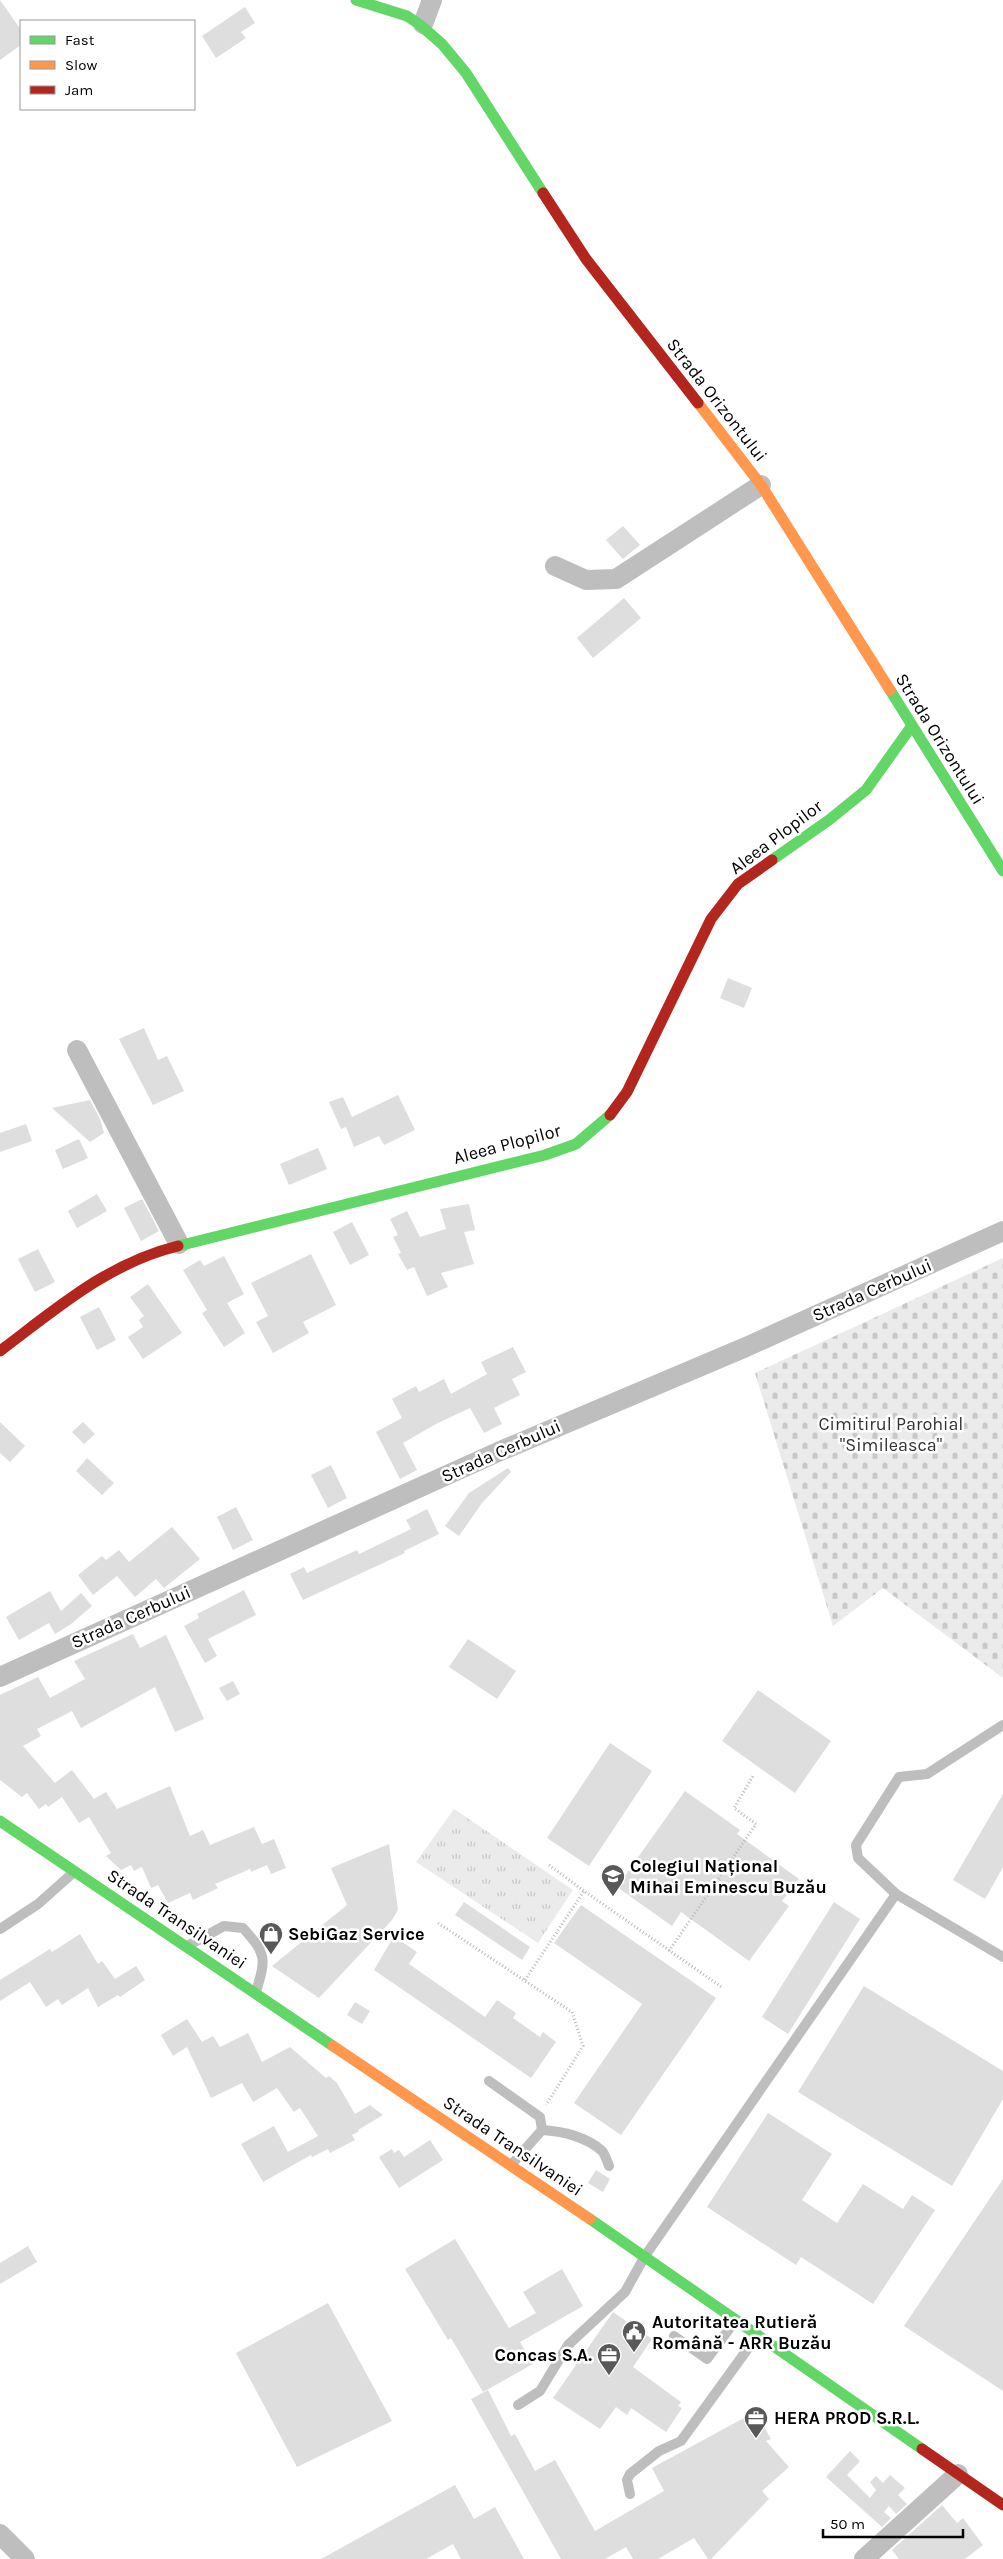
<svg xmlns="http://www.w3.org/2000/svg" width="1003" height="2559" viewBox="0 0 1003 2559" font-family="Karla,sans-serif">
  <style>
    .cemetery { fill: url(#cemetery-stones) }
    .park { fill: url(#park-tufts) }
    .building { fill: #dedede }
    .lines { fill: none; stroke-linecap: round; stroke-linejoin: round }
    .path { stroke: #b9b9b9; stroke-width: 3; stroke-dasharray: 1 2.5; stroke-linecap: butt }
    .lane { stroke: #bebebe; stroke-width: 10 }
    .street { stroke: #bebebe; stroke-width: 20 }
    .fast { stroke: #63d668; stroke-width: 11 }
    .slow { stroke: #ff974d; stroke-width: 11 }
    .jam { stroke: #b3261e; stroke-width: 11 }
    .labels { text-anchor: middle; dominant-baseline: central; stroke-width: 5; stroke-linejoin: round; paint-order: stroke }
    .street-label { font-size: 18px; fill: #000; stroke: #fff }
    .park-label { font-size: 18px; fill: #313131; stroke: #fff }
    .poi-label { font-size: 18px; font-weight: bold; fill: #000; stroke: #fff; text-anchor: start }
  </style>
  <defs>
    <pattern id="cemetery-stones" width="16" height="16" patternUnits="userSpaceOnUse" patternTransform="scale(1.25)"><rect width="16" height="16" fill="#ebebeb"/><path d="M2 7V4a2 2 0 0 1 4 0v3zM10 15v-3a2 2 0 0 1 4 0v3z" fill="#c8c8c8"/></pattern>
    <pattern id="park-tufts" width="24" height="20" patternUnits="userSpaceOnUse" patternTransform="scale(1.25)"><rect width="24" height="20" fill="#ebebeb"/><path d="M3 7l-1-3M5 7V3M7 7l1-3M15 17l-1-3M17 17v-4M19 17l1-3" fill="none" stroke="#c8c8c8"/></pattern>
  </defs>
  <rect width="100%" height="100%" fill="#fff"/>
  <!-- cemetery -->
  <path class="cemetery" d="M1003,1258v420l-120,-90 -50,38 -78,-253z"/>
  <!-- park -->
  <path class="park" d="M454,1809l119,81 -35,53 -122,-81z"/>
  <!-- building -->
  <g class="building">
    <path d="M0,0l21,30v15l-21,15z"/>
    <path d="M245,7l10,16 -14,9 5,6 -30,20 -14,-22z"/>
    <path d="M623,526l17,19 -17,14 -17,-19z"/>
    <path d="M624,598l17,20 -48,40 -16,-20z"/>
    <path d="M728,978l24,10 -8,20 -24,-10z"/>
    <path d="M144,1028l14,32 9,-4 17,35 -31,14 -34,-66z"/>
    <path d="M398,1095l17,35 -31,15 -5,-9 -25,11 -8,-20 -5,2 -12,-27 14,-5 9,20z"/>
    <path d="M90,1100l10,19 4,14 -14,9 -38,-34z"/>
    <path d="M26,1124l6,17 -32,11v-19z"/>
    <path d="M79,1139l9,19 -25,11 -8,-19z"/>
    <path d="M318,1148l9,21 -38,16 -9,-21z"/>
    <path d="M97,1194l10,17 -30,17 -9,-17z"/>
    <path d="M142,1199l17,32 -18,10 -17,-33z"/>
    <path d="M469,1204l6,26 -11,2 10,32 -33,9 7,14 -21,9 -13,-29 -7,3 -9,-16 3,-1 -8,-16 5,-2 -8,-16 17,-8 13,26 26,-8 -6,-20z"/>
    <path d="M352,1222l17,33 -19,10 -17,-33z"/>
    <path d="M38,1249l17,33 -20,10 -17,-33z"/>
    <path d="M311,1254l25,51 -33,17 6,11 -36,20 -17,-31 12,-6 -17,-33z"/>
    <path d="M224,1256l20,38 -17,9 18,30 -21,14 -22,-34 5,-3 -24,-40 17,-10 4,6z"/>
    <path d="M148,1284l34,49 -39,26 -15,-22 15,-10 -4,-7 5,-4 -14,-19z"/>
    <path d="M99,1307l17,33 -19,10 -17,-33z"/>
    <path d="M513,1347l13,25 -14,7 8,16 -26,13 8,16 -18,9 -14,-25 -34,16 -33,19 14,27 -17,9 -24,-47 26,-14 -10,-19 24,-13 3,6 25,-13 7,15 36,-20 -6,-12z"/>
    <path d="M0,1422l25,24 -15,16 -10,-9z"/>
    <path d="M83,1422l12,12 -11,10 -12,-12z"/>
    <path d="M87,1458l27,25 -12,12 -26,-24z"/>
    <path d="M331,1465l16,33 -19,10 -17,-33z"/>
    <path d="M508,1468l3,4 -29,31 -23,33 -14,-10 24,-33z"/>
    <path d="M236,1507l17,33 -20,10 -16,-33z"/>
    <path d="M427,1509l12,25 -35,17 1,2 -102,47 -13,-26 14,-7 3,6 50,-23 2,4 52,-25 -5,-9z"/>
    <path d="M172,1527l28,32 -36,29 -8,-9 -21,18 -18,-21 -24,19 -15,-20 24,-19 4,4 13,-10 10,12z"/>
    <path d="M244,1590l12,25 -48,24 9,17 -12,7 -21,-37 15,-8 -2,-4z"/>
    <path d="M50,1591l11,20 20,-18 11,13 -21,18 -16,10 -6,-11 -30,17 -13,-23z"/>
    <path d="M133,1634l7,14 26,-13 38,84 -29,13 -20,-45 -74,41 -9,-17 -35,18 4,7 -18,10 32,37 17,-13 22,29 12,-7 11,17 53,-23 20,50 13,-6 7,15 44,-18 8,17 12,-5 12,29 -15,6 -4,-9 -16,7 -1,-3 -35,15 3,4 -25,12 -3,-7 -22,10 -10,-18 -7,3 -9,-21 -8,4 -3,-6 -10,5 -15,-14 5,-3 -22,-36 -10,6 -17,-26 -14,10 -2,-3 -7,5 -12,-16 -5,4 -22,-17v-85l38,-18 12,21 35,-19 -11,-18z"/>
    <path d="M468,1639l48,32 -19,28 -48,-32z"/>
    <path d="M233,1681l7,13 -13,7 -8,-13z"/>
    <path d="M758,1690l73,51 -36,52 -73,-52z"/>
    <path d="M610,1743l42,28 -63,95 -42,-28z"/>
    <path d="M685,1791l55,39 -3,4 62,45 -17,22 7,5 -40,55 -68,-49 -9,14 -55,-39z"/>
    <path d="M1003,1794v73l-18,32 -32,-19z"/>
    <path d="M389,1844l9,66 -6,10 -73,78 -47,-32 75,-61 -16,-37z"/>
    <path d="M464,1902l66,45 -8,13 -67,-45z"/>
    <path d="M834,1902l26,17 -72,115 -26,-17z"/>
    <path d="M581,1905l135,93 -95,137 -47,-32 68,-99 -88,-61z"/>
    <path d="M80,1934l18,30 4,-3 13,18 21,-13 9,14 -25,17 -2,-2 -20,12 -10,-19 -26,17 -4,-6 -12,8 -16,-25 -30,19v-21l50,-31 2,3z"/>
    <path d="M394,1936l23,16 -8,12 76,53 12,-17 19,13 -3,5 27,19 3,-5 13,10 -25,36 -157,-108z"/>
    <path d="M864,1986l139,85v28l-51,87 -154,-94z"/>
    <path d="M355,2002l15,9 -8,13 -15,-9z"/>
    <path d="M187,2019l15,23 11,-6 7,11 28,-14 14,29 28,-15 36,31 3,-2 8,7 18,31 15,-9 13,10 -25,15 1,1 -7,4 3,5 -25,13 -2,-4 -16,8 -1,-2 -48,27 -22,-38 33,-18 14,26 30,-16 -18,-28 -6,4 -17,-24 -24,14 -11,-19 -31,15 -24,-51 -14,9 -12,-21z"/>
    <path d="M768,2113l64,41 -30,46 35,23 26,-39 40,25 9,-14 23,15 -62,94 -72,-47 -5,8 -89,-58z"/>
    <path d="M430,2140l13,20 -44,28 -20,-31 13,-8 2,4 5,-3 5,7z"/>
    <path d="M596,2170l14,9 -7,13 -15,-9z"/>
    <path d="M1003,2179v212l-99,-65z"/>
    <path d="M455,2239l54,89 27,-15 -13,-21 39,-23 21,37 -63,36 13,22 -50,28 -32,-54 -3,2 -43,-71z"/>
    <path d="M28,2246l9,16 -37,22v-21z"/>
    <path d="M328,2303l64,118 -95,46 -61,-114z"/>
    <path d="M613,2312l39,27 -19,28 48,35 -3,4 4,2 -16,24 -35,-24 -4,7 -11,-8 -16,22 -47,-31z"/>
    <path d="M488,2390l23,46 4,-2 20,37 20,-11 40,71 69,-40 -12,-23 101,-55 7,14 3,-2 8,14 -5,2 23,26 -27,24 7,8 -58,60h-3l-14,-21 -36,21h-25l-7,-12 -21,12h-44l-90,-160z"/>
    <path d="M850,2451l10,10 -13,14 23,23 6,-8 -6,-8 6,-6 7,7 7,-8 15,13 -7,7 9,9 -11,10 -7,-8 -5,6 7,6 -9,9 -56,-50z"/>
    <path d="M455,2485l19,34 21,-12 29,52h-63l-8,-15 -27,15h-105z"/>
    <path d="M942,2505l15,18 6,-5 20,27 -18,14h-66l-7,-9z"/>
  </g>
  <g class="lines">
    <!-- path -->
    <g class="path">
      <path d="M549,1865l35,26"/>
      <path d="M438,1923l134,89 11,34 -37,59"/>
      <path d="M669,1951l87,-127 -22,-16 19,-32"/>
      <path d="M525,1980l59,-89 139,97"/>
    </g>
    <!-- lane -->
    <g class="lane">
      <path d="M1003,1725l-76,49 -28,3 -43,68 2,13 38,36 107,63"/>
      <path d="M0,1929l38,-25 36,-32"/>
      <path d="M189,1945l35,-19 19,2c24,27 23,30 13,64"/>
      <path d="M489,2081l51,36 2,13"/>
      <path d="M512,2164l30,-34c20,1 45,7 60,21 3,3 5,10 7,15"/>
      <path d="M674,2336l33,23 28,-38"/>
      <path d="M518,2405l22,-14 28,-46 57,-53 20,-36 251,-362"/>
      <path d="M630,2494l-3,-14 3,-6 29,-23 22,-10 76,-105"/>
    </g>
    <!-- street -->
    <g class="street">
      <path d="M423,24l9,-24"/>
      <path d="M555,566l31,14 30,-1 145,-94"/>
      <path d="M77,1050l102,194"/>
      <path d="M0,1677l498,-225 248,-105 257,-116"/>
      <path d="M0,2534l25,25"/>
      <path d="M864,2559l94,-85"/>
    </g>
    <!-- fast -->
    <g class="fast">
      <path d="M356,0l51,16 12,8 23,20 24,29 77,120"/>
      <path d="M890,690l113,181"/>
      <path d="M772,860l57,-40 37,-30 45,-63"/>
      <path d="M178,1246l367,-91 31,-11 34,-29"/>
      <path d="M0,1821l333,225"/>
      <path d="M590,2219l332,230"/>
    </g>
    <!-- slow -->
    <g class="slow">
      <path d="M698,403l63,82 129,205"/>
      <path d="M333,2046l257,173"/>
    </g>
    <!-- jam -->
    <g class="jam">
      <path d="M543,193l43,66 112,144"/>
      <path d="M610,1115l17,-23 84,-173 27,-35 34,-24"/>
      <path d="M0,1351c56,-42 108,-88 178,-105"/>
      <path d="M922,2449l81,56"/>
    </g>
  </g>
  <!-- icons -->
  <defs>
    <g id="school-pin" transform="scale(1.25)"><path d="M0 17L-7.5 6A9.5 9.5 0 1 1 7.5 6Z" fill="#595959" stroke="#fff"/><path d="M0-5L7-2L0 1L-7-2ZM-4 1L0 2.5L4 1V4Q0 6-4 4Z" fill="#fff"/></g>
    <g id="shop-pin" transform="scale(1.25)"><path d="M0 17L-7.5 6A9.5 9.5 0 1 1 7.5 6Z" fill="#595959" stroke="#fff"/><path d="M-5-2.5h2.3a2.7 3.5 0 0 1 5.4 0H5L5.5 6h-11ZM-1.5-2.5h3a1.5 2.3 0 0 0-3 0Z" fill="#fff"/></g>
    <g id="civic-pin" transform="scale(1.25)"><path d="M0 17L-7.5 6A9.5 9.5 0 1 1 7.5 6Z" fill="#595959" stroke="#fff"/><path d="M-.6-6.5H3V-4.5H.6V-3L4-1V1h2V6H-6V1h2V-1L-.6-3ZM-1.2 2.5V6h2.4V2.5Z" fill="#fff"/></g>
    <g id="office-pin" transform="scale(1.25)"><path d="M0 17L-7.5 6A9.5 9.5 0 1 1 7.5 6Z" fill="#595959" stroke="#fff"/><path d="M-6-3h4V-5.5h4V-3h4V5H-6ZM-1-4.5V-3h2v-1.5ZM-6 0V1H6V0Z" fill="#fff"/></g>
  </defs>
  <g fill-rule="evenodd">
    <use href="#school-pin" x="613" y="1876"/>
    <use href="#shop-pin" x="271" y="1934"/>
    <use href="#civic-pin" x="634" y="2332"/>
    <use href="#office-pin" x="609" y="2355"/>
    <use href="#office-pin" x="756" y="2418"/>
  </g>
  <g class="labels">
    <!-- street labels -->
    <g class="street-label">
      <text transform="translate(717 400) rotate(52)">Strada Orizontului</text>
      <text transform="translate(940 739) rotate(58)">Strada Orizontului</text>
      <text transform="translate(776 837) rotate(-37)">Aleea Plopilor</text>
      <text transform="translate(507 1144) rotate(-15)">Aleea Plopilor</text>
      <text transform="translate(872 1290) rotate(-24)">Strada Cerbului</text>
      <text transform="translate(501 1451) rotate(-24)">Strada Cerbului</text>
      <text transform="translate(131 1617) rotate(-24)">Strada Cerbului</text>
      <text transform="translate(177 1919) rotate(34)">Strada Transilvaniei</text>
      <text transform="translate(513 2146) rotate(34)">Strada Transilvaniei</text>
    </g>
    <!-- park labels -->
    <g class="park-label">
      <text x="891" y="1424">Cimitirul Parohial<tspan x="891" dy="21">"Simileasca"</tspan></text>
    </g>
    <!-- poi labels -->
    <g class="poi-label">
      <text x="630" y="1866">Colegiul Național<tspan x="630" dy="21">Mihai Eminescu Buzău</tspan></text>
      <text x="288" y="1934">SebiGaz Service</text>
      <text x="652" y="2322">Autoritatea Rutieră<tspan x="652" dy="21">Română - ARR Buzău</tspan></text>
      <text x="592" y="2355" text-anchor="end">Concas S.A.</text>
      <text x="774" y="2418">HERA PROD S.R.L.</text>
    </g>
  </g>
  <!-- legend -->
  <rect x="20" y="20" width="175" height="90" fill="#ffffff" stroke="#999999"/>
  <rect x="30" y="36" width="25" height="8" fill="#63d668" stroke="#999999"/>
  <text x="65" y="45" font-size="15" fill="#000000">Fast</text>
  <rect x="30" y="61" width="25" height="8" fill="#ff974d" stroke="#999999"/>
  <text x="65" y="70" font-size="15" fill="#000000">Slow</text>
  <rect x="30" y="86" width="25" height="8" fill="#b3261e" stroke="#999999"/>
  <text x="65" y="95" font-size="15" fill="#000000">Jam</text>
  <!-- scale -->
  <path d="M823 2529v8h140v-8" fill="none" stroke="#000000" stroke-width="2.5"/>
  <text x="830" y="2529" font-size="15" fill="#000000" stroke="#ffffff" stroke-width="4" paint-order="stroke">50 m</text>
</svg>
